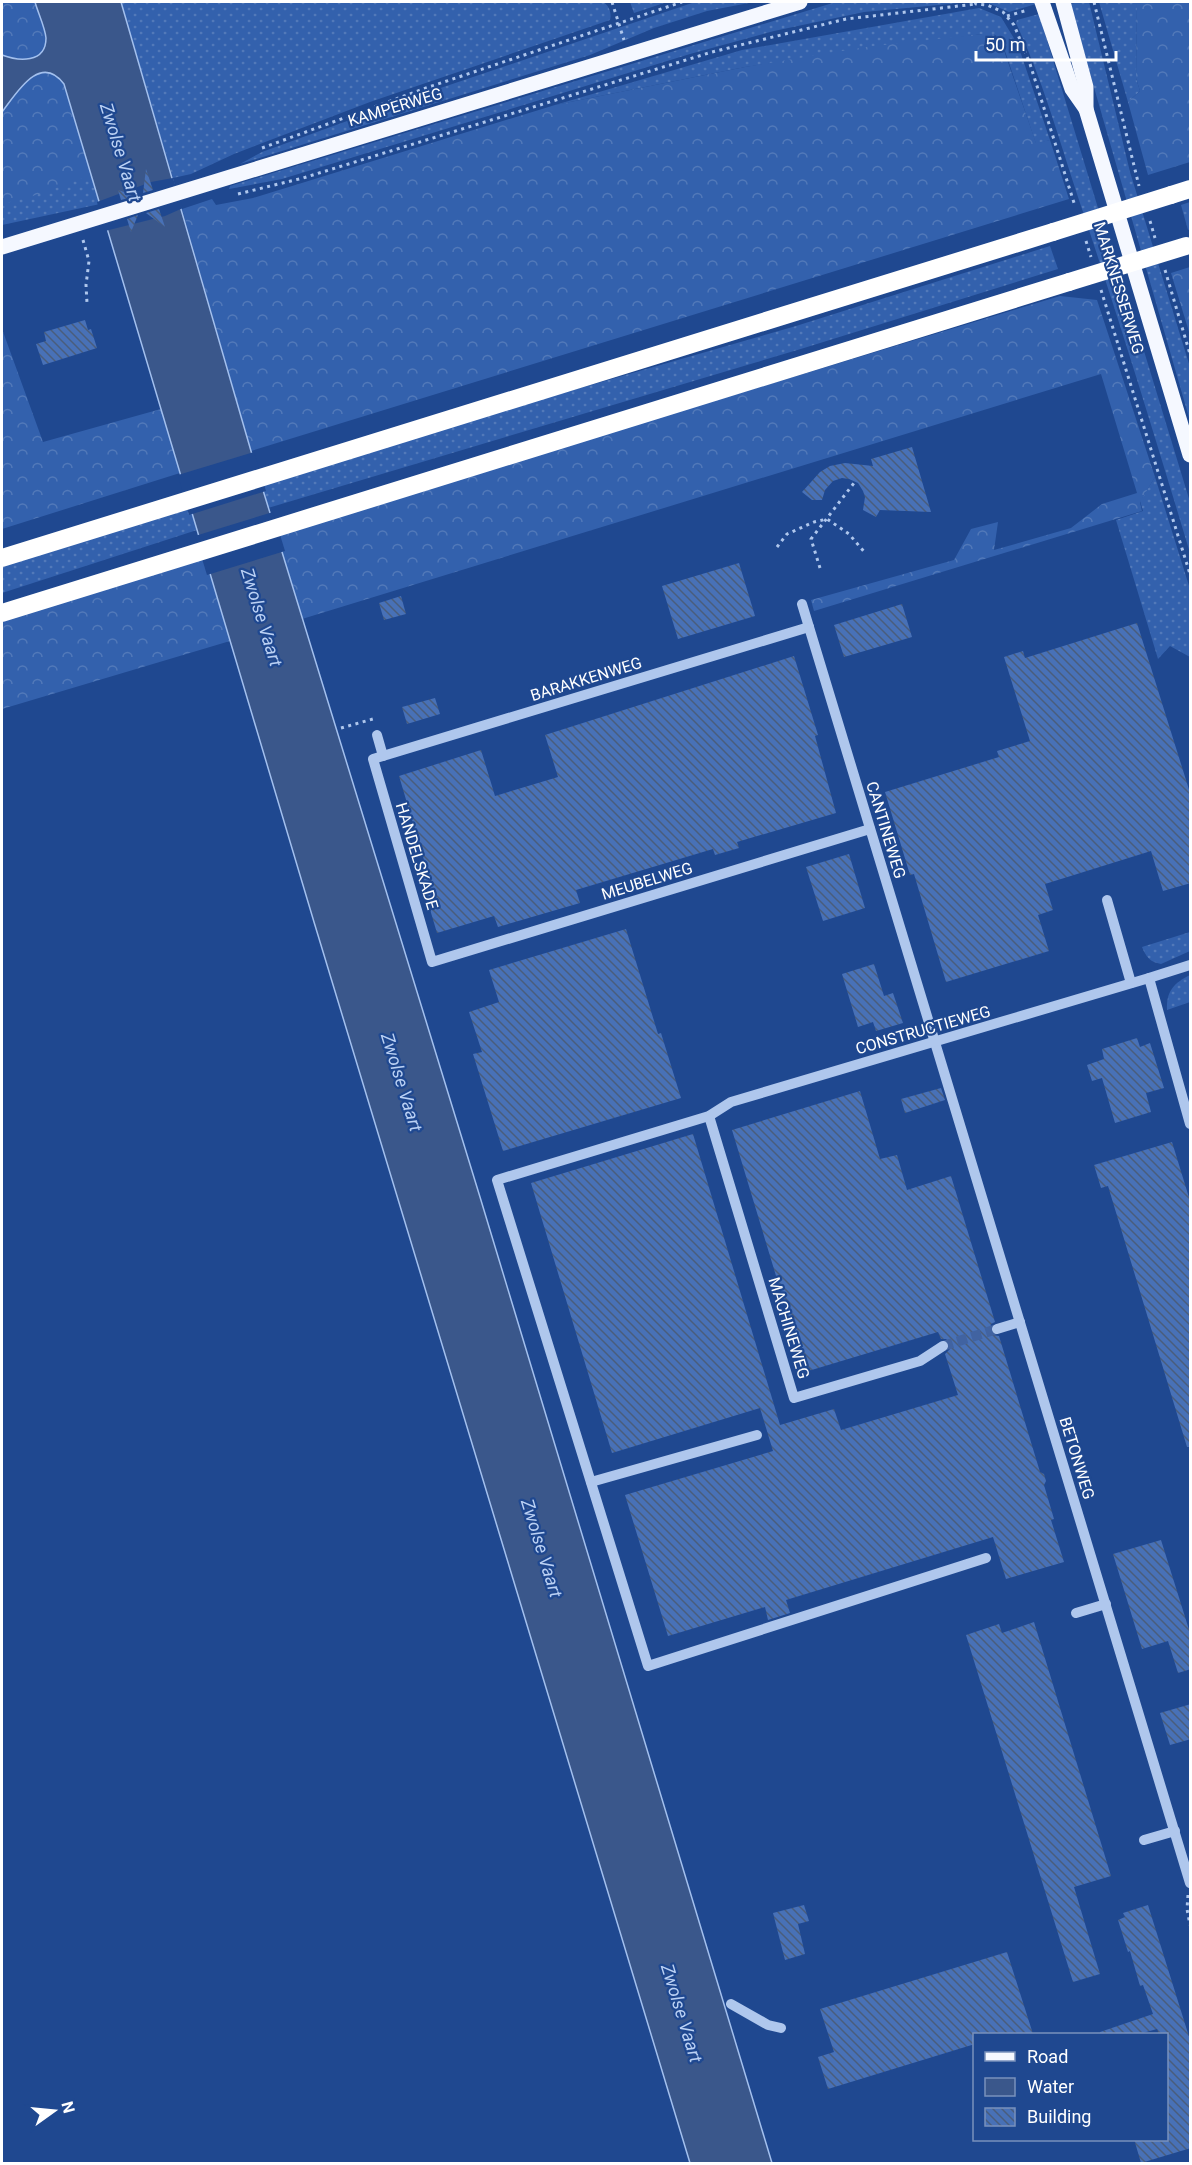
<svg xmlns="http://www.w3.org/2000/svg" width="1192" height="2165" viewBox="0 0 1192 2165" font-family="Roboto,sans-serif">
  <style>
    .grass { fill: url(#grass-dots) }
    .forest { fill: url(#forest-crowns) }
    .water { fill: #3a578b; stroke: #a3c0ee; stroke-width: 1.5 }
    .pier { fill: #1f4890 }
    .building { fill: url(#building-back-hatch) }
    .lines { fill: none; stroke-linecap: round; stroke-linejoin: round }
    .minor-tunnel { stroke: #4163a1; stroke-width: 10; stroke-dasharray: 10 5; stroke-linecap: butt }
    .path { stroke: #afc7ed; stroke-width: 3; stroke-dasharray: 3 4.5; stroke-linecap: butt }
    .minor { stroke: #afc7ed; stroke-width: 10 }
    .major { stroke: #f5f8ff; stroke-width: 15 }
    .highway { stroke: #fff; stroke-width: 18 }
    .highway-bridge { stroke: #fff; stroke-width: 18 }
    .labels { text-anchor: middle; dominant-baseline: central; stroke-width: 4.5; stroke-linejoin: round; paint-order: stroke }
    .street-label { font-size: 16px; fill: #fff; stroke: #1f4890 }
    .water-label { font-size: 18px; font-style: italic; fill: #bbd1f4; stroke: #1f4890 }
  </style>
  <defs>
    <pattern id="grass-dots" width="8" height="8" patternUnits="userSpaceOnUse" patternTransform="scale(1.5)"><rect width="8" height="8" fill="#3361ad"/><path d="M2 2h.1M6 6h.1" fill="none" stroke="#5279b9" stroke-width="1.8" stroke-linecap="round"/></pattern>
    <pattern id="forest-crowns" width="20" height="18" patternUnits="userSpaceOnUse" patternTransform="scale(1.5)"><rect width="20" height="18" fill="#3361ad"/><path d="M2 6a3 3 0 1 1 6 0M12 15a3 3 0 1 1 6 0" fill="none" stroke="#5279b9"/></pattern>
    <pattern id="building-back-hatch" width="6" height="6" patternUnits="userSpaceOnUse" patternTransform="scale(1.5)"><rect width="6" height="6" fill="#4871b7"/><path d="M-1 5l2 2M0 0l6 6M5-1l2 2" fill="none" stroke="#4a5d7c"/></pattern>
  </defs>
  <rect width="100%" height="100%" fill="#1f4890"/>
  <!-- grass -->
  <g class="grass">
    <path d="M2,2h33l29,82 36,120 -98,21z"/>
    <path d="M121,2h482c6,3 9,12 7,18l-240,82 -136,52 -43,20 -18,4z"/>
    <path d="M630,2h37l-33,11z"/>
    <path d="M695,2h59l-47,9 -53,17 -64,27 -350,109 22,-12 140,-51z"/>
    <path d="M836,2h134l-106,10 -90,19 -84,23 -408,125 -53,10 1,-3z"/>
    <path d="M986,2h50v2l-27,8z"/>
    <path d="M1079,2h10l41,170 60,195v54l-120,-417z"/>
    <path d="M1099,2h38l-1,76 4,13 -12,11z"/>
    <path d="M979,8l22,9 17,28 32,95 -14,4 -35,-105 -8,-5h-11l-237,33 -190,38 187,-55z"/>
    <path d="M1039,14l73,240 10,25 68,223v51c-36,-120 -73,-240 -113,-359 -19,-58 -35,-116 -61,-171l1,-3z"/>
    <path d="M1190,202v27l-2,1 -7,-25z"/>
    <path d="M1050,246l8,23 -254,79 -536,160 -8,-28 536,-154z"/>
    <path d="M1155,477l35,112v68l-20,-11 -12,13 -42,-139 27,-9 -3,-10z"/>
    <path d="M189,503l8,27 -195,63v-32z"/>
    <path d="M1190,932v19l-29,13c-11,-2 -15,-7 -19,-17z"/>
    <path d="M1190,975v27l-23,8c-1,-19 7,-27 23,-35z"/>
  </g>
  <!-- forest -->
  <g class="forest">
    <path d="M2,2h33c3,11 10,25 11,36 0,26 -28,23 -44,17z"/>
    <path d="M1137,2h53v160l-42,13 -20,-73 12,-11 -4,-13z"/>
    <path d="M982,34h11l7,5 36,104 14,-3 19,59 -818,252 -69,-242 30,-10 4,6 37,-7 302,-93 190,-38 121,-20z"/>
    <path d="M48,73l11,4 5,7 27,91 -58,21 -31,8v-92l21,-30 7,-5z"/>
    <path d="M1190,267v68l-19,-62z"/>
    <path d="M1060,296l37,4 58,177 -15,25 2,9 -328,100 -3,-11 143,-40 17,-31 27,-7 -4,28 77,-22 31,-24 35,-11 -36,-119 -799,245 -26,-85z"/>
    <path d="M2,329l41,113 118,-33 19,64 -178,56z"/>
    <path d="M205,556l25,85 -228,68v-89z"/>
  </g>
  <!-- water -->
  <path class="water" d="M35,2h86l130,449 229,746 292,966h-82l-376,-1241 -250,-838c-24,-32 -48,10 -62,28v-57c16,6 44,9 44,-17 -1,-11 -8,-25 -11,-36z"/>
  <!-- pier -->
  <g class="pier">
    <path d="M173,178l10,30 -18,8 -60,15 -8,-29 54,-20z"/>
    <path d="M254,452l12,39 -77,24 -11,-40z"/>
    <path d="M273,512l12,39 -78,24 -12,-39z"/>
  </g>
  <!-- building -->
  <g class="building">
    <path d="M146,169l7,21 -10,3z"/>
    <path d="M118,190l18,6 -15,4z"/>
    <path d="M159,209l6,18 -19,-14z"/>
    <path d="M138,215l-7,17 -4,-13z"/>
    <path d="M85,320l3,10 3,-1 6,19 -54,17 -7,-21 10,-3 -2,-9z"/>
    <path d="M912,447l19,65 -51,-2 -4,7 -13,-7 2,-13 -2,-6 -5,-8 -9,-4 -7,-1 -9,3 -8,9 -3,10h-10l-10,-8 18,-20 10,-6 15,-3 28,3 -2,-7z"/>
    <path d="M739,563l16,53 -77,23 -16,-53z"/>
    <path d="M401,596l5,18 -22,6 -5,-17z"/>
    <path d="M902,604l10,33 -68,20 -10,-32z"/>
    <path d="M1137,623l54,173v87l-28,8 -12,-40 -106,33 8,26 -15,5 11,36 -103,31 -32,-108 -4,1 -25,-83 114,-35 -2,-6 33,-10 -26,-84 19,-6 2,7z"/>
    <path d="M794,656l24,79 -3,1 21,77 -99,29 2,6 -24,7 -2,-6 -137,41 4,13 -82,24 -4,-11 -57,17 -16,-54 8,-2 -30,-101 82,-26 14,46 63,-19 -13,-42z"/>
    <path d="M435,698l5,16 -33,10 -5,-17z"/>
    <path d="M849,854l16,54 -42,13 -17,-54z"/>
    <path d="M626,929l32,105 3,-1 20,65 -178,53 -30,-97 9,-2 -13,-40 30,-10 -10,-32z"/>
    <path d="M874,964l10,32 9,-3 10,30 -27,8 -3,-9 -15,5 -16,-53z"/>
    <path d="M1137,1038l3,9 10,-4 14,45 -18,5 5,19 -36,11 -13,-45 -10,3 -5,-16 17,-6 -2,-10z"/>
    <path d="M941,1088l4,12 -40,13 -4,-14z"/>
    <path d="M860,1091l20,68 17,-4 10,35 44,-14 44,146 -4,2 -1,7 2,4 7,1 41,136 4,2 2,7 -2,4 10,34 -3,1 13,42 -58,17 -13,-42 -207,63 4,13 -22,7 -3,-13 -97,29 -43,-141 148,-44 -13,-43 -148,45 -81,-270 162,-49 87,291 54,-16 7,21 117,-35 -13,-41 5,-5v-7l-4,-3h-5l-3,-7 -133,40 -73,-242z"/>
    <path d="M1172,1142l19,62v243h-4l-79,-261 -7,2 -7,-23z"/>
    <path d="M1161,1540l30,96v33l-13,4 -10,-32 -26,8 -29,-95z"/>
    <path d="M1034,1622l77,254 -37,11 26,87 -27,8 -107,-347 33,-11 3,9z"/>
    <path d="M1191,1704v35l-21,6 -10,-32z"/>
    <path d="M804,1905l5,16 -11,3 7,30 -20,6 -12,-47z"/>
    <path d="M1148,1905l43,138v105l-50,15 -7,-24h33v-105h-8l-2,-5 -18,5h-39v-2l53,-18 -10,-29 -3,1 -10,-35 -2,1 -10,-32 7,-3 -2,-4z"/>
    <path d="M1007,1952l26,82h-58v10l-147,45 -10,-32 16,-5 -14,-43z"/>
  </g>
  <g class="lines">
    <!-- minor-tunnel -->
    <path class="minor-tunnel" d="M943,1346l54,-17"/>
    <!-- path -->
    <g class="path">
      <path d="M612,2l12,38"/>
      <path d="M975,2l1,2 11,1 16,7 11,13 16,39 45,142"/>
      <path d="M1094,2l45,184"/>
      <path d="M1007,16l21,-6"/>
      <path d="M262,148l164,-60 256,-86"/>
      <path d="M238,194l65,-16 409,-126 134,-33 130,-15"/>
      <path d="M1150,221l5,17"/>
      <path d="M83,240l6,21 -3,24 1,18"/>
      <path d="M1086,241l5,16"/>
      <path d="M1165,270l25,84"/>
      <path d="M1101,290l89,284"/>
      <path d="M777,547l10,-13 27,-12 13,-3 22,15 17,20"/>
      <path d="M820,568l-9,-29 43,-56"/>
      <path d="M341,728l32,-9"/>
      <path d="M1188,1895l-1,14 3,16"/>
    </g>
    <!-- minor -->
    <g class="minor">
      <path d="M802,604l388,1279"/>
      <path d="M809,627l-436,132 59,203 438,-133"/>
      <path d="M377,735l6,21"/>
      <path d="M1107,900l24,83"/>
      <path d="M1149,978l41,-13"/>
      <path d="M709,1116l85,282 126,-37 23,-15"/>
      <path d="M997,1329l23,-7"/>
      <path d="M591,1482l166,-47"/>
      <path d="M986,1558l-338,108 -151,-486 212,-64 22,-14 418,-124 41,146"/>
      <path d="M1076,1613l30,-9"/>
      <path d="M1144,1840l31,-9"/>
      <path d="M731,2004l37,21 13,3"/>
    </g>
    <!-- major -->
    <g class="major">
      <path d="M1042,2l30,87 14,20"/>
      <path d="M1063,2l23,85v22l104,346"/>
      <path d="M2,247l798,-245"/>
    </g>
    <!-- highway -->
    <g class="highway">
      <path d="M1171,195l19,-6"/>
      <path d="M2,558l1051,-326"/>
      <path d="M2,613l1067,-331"/>
    </g>
    <!-- highway-bridge -->
    <g class="highway-bridge">
      <path d="M1053,232l118,-37"/>
      <path d="M1069,282l117,-36"/>
    </g>
  </g>
  <g class="labels">
    <!-- street labels -->
    <g class="street-label">
      <text transform="translate(395 107) rotate(-17)">KAMPERWEG</text>
      <text transform="translate(1119 288) rotate(73)">MARKNESSERWEG</text>
      <text transform="translate(586 679) rotate(-17)">BARAKKENWEG</text>
      <text transform="translate(886 830) rotate(73)">CANTINEWEG</text>
      <text transform="translate(417 856) rotate(73)">HANDELSKADE</text>
      <text transform="translate(647 881) rotate(-17)">MEUBELWEG</text>
      <text transform="translate(923 1030) rotate(-16)">CONSTRUCTIEWEG</text>
      <text transform="translate(789 1328) rotate(73)">MACHINEWEG</text>
      <text transform="translate(1077 1458) rotate(73)">BETONWEG</text>
    </g>
    <!-- water labels -->
    <g class="water-label">
      <text transform="translate(121 152) rotate(73)">Zwolse Vaart</text>
      <text transform="translate(262 617) rotate(73)">Zwolse Vaart</text>
      <text transform="translate(402 1082) rotate(73)">Zwolse Vaart</text>
      <text transform="translate(542 1548) rotate(73)">Zwolse Vaart</text>
      <text transform="translate(682 2013) rotate(73)">Zwolse Vaart</text>
    </g>
  </g>
  <!-- border -->
  <rect width="1192" height="2165" fill="none" stroke="#ffffff" stroke-width="6"/>
  <!-- legend -->
  <rect x="973" y="2033" width="195" height="108" fill="#1f4890" stroke="#7991bc" stroke-width="1.5"/>
  <rect x="985" y="2052" width="30" height="9" fill="#f5f8ff" stroke="#7991bc" stroke-width="1.5"/>
  <text x="1027" y="2063" font-size="18" fill="#ffffff">Road</text>
  <rect x="985" y="2078" width="30" height="18" fill="#3a578b" stroke="#7991bc" stroke-width="1.5"/>
  <text x="1027" y="2093" font-size="18" fill="#ffffff">Water</text>
  <rect x="985" y="2108" width="30" height="18" fill="url(#building-back-hatch)" stroke="#7991bc" stroke-width="1.5"/>
  <text x="1027" y="2123" font-size="18" fill="#ffffff">Building</text>
  <!-- north arrow -->
  <g transform="translate(54 2111) rotate(75)" stroke="#1f4890" stroke-width="4.5" paint-order="stroke">
  <path d="M0-4.5L10 22L0 15L-10 22Z" fill="#ffffff"/>
  <text y="-9" font-size="16" font-weight="bold" text-anchor="middle" fill="#ffffff">N</text>
  </g>
  <!-- scale -->
  <path d="M976 51v9h140v-9" fill="none" stroke="#ffffff" stroke-width="3"/>
  <text x="985" y="51" font-size="18" fill="#ffffff" stroke="#1f4890" stroke-width="4.5" paint-order="stroke">50 m</text>
</svg>
